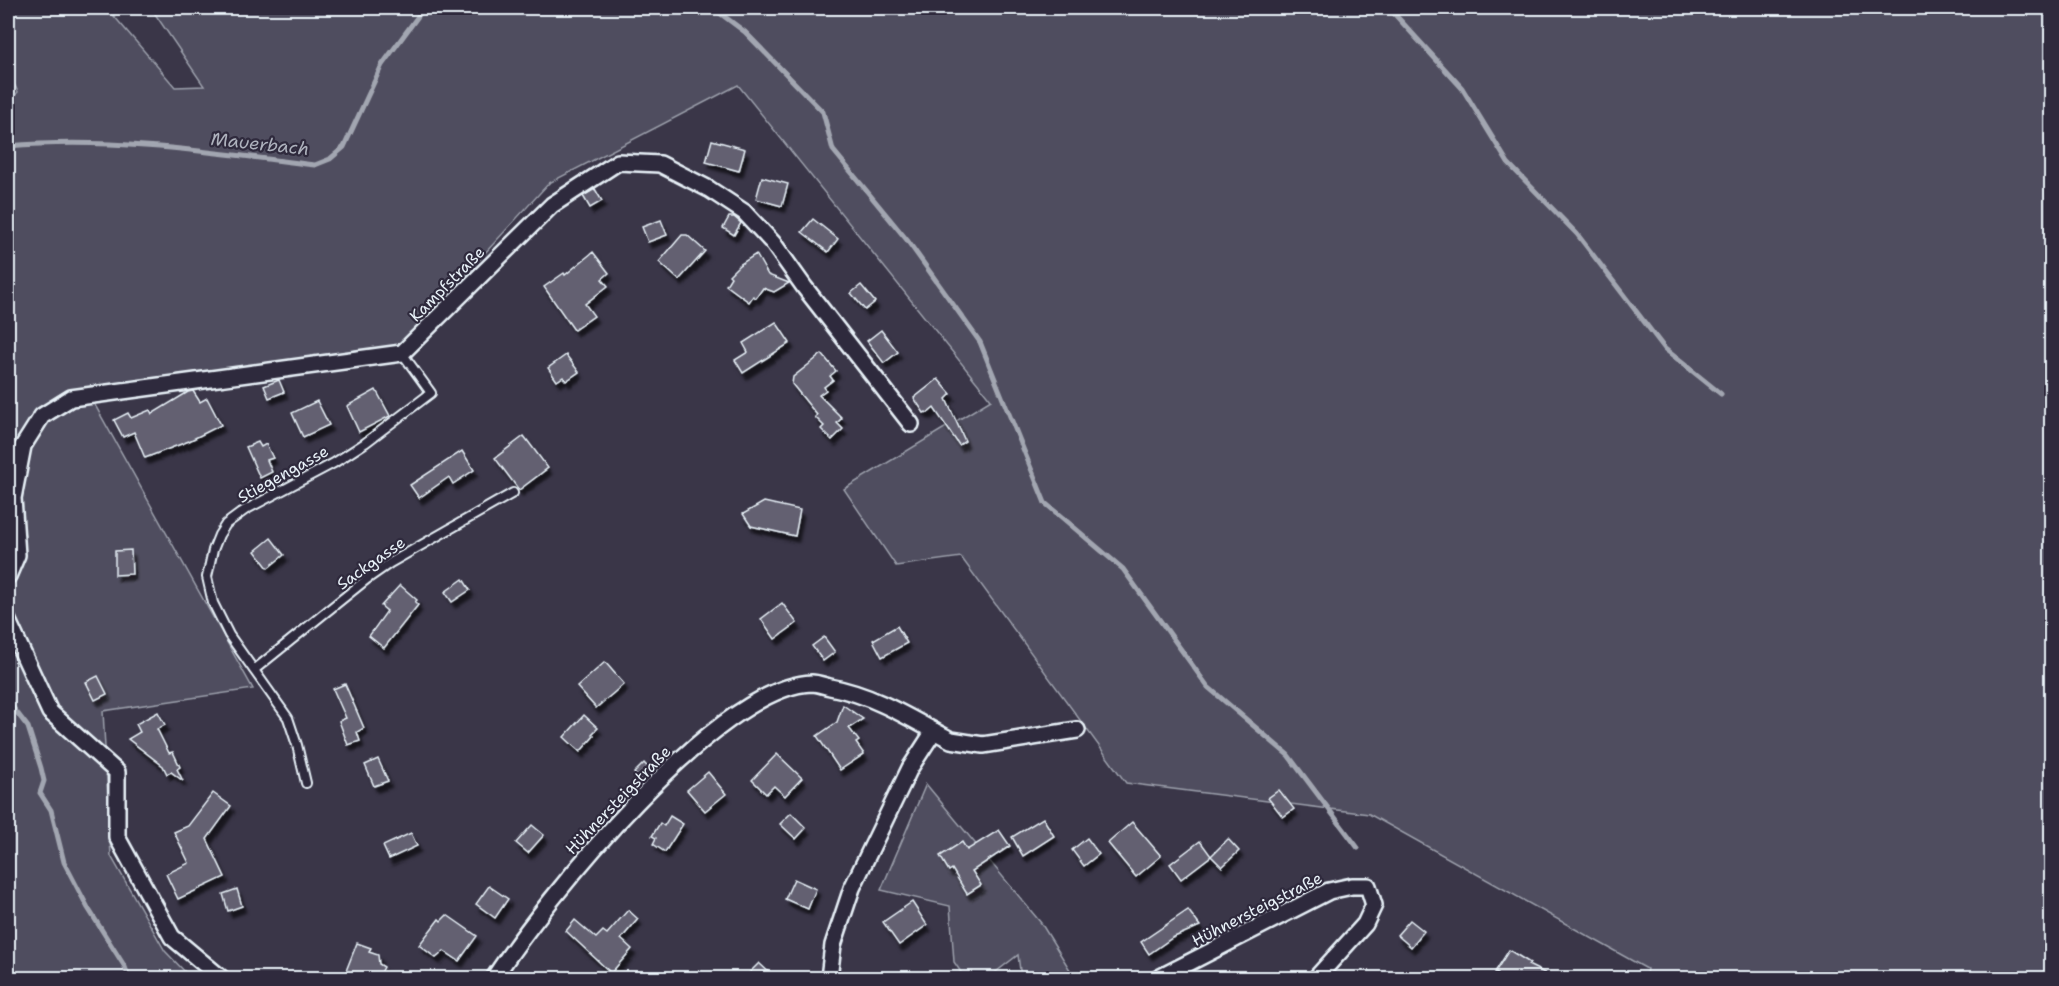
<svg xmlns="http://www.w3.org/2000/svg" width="2059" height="986" viewBox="0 0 2059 986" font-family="'Shantell Sans',sans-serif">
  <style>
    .green { fill: #504e5f; stroke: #9ca0ac; stroke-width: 1.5 }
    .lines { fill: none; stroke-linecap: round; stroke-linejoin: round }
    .stream { stroke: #a2a6b1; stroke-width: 5 }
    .building { fill: #636171; stroke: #e8f1f8; stroke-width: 1.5; filter: url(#shadow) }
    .lane-casing { stroke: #e8f1f8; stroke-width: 12 }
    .street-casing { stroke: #e8f1f8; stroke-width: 20 }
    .lane { stroke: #2f2a3d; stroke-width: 8 }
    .street { stroke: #2f2a3d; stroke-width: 15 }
    .labels { text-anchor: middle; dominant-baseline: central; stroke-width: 4.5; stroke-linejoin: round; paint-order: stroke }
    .street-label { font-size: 16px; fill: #e8f1f8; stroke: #2f2a3d }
    .water-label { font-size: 18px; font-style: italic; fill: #aeb2bd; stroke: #2f2a3d }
  </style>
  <defs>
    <filter id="shadow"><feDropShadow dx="3.5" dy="6" stdDeviation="1.5" flood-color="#0009"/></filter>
  </defs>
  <rect width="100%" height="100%" fill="#3a3648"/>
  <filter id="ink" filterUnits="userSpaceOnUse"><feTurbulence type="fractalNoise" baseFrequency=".0167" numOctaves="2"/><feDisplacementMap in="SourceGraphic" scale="12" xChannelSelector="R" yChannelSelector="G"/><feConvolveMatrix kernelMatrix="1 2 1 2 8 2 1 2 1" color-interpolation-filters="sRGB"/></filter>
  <g filter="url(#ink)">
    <!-- green -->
    <g class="green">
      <path d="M8,8h99l68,79 29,-1 -53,-78h1900v970h-406l2,-9 -278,-155 -243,-31 -165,-226 -65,9 -52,-77 147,-89 -253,-315 -189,98 -149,163 -315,41 168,302 -150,22 8,145 54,95 26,27h-183v-875l10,-11 -10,-20z"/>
      <path d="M926,784l115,139 34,55h-54l-3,-23 -30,23h-23l-11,-16 -4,-56 -69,-16z"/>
    </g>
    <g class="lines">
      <!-- stream -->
      <g class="stream">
        <path d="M713,8l32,24 78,80 10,38 74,90 73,102 65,161 78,66 85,118 80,68 70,93"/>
        <path d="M1389,8l73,80 46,75 69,71 88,115 56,45"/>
        <path d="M8,146c103,-9 204,6 307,19l15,-6 14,-12 38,-82 42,-57"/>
        <path d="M8,685l3,20 17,22 13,41 3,13 -4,12 11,17 13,52 24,46 37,59 4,11"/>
      </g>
    </g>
    <!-- building -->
    <g class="building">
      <path d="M712,140l33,9 -6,22 -33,-9z"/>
      <path d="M762,177l26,7 -6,22 -26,-7z"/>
      <path d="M595,189l7,12 -12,7 -7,-12z"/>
      <path d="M729,217h5l7,6 -7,12 -11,-7z"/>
      <path d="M813,219l25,20 -10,13 -26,-20z"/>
      <path d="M661,220l6,15 -19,7 -6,-15z"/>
      <path d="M682,235h5l18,16 -26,29 -20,-18z"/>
      <path d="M593,252l16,21 -7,6 6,7 -23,18 9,12 -20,14 -30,-43 20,-14 1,2z"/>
      <path d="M756,254l12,21 21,8 -15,9 -11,-4 -7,10 -3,-2 -4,6 -23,-17 5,-8 -2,-2 10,-10z"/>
      <path d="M861,285l14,17 -10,8 -14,-17z"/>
      <path d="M776,322l14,21 -47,30 -8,-13 13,-8 -5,-9z"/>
      <path d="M881,330l17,22 -14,11 -17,-22z"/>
      <path d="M822,354l14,17 -6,5 3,4 -9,7 2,3 -7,5 23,23 -5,5 6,6 -11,11 -11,-11 3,-3 -9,-9 2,-2 -25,-31 1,-7z"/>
      <path d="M566,355l13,17 -13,9 -3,-4 -6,4 -9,-13z"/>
      <path d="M938,379l13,15 -5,5 19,42 -6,4 -25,-37 -6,5 -2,-1 -2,1 -10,-15z"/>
      <path d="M279,380l5,12 -15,6 -5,-12z"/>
      <path d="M376,390l14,26 -31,16 -12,-26z"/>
      <path d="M193,391l7,11 7,-4 14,27 -32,16 -44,17 -11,-26 -11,5 -9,-17 14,-7 3,5 19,-8 2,4 36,-22z"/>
      <path d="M317,401l12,24 -26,12 -11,-24z"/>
      <path d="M524,436l24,32 -29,22 -24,-32z"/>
      <path d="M258,442l3,5 5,-3 7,14 -6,2 5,12 -12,6 -14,-31z"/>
      <path d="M462,451l12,19 -21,14 -4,-7 -30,21 -9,-13z"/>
      <path d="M764,502l36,8 -5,26 -44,-10 -8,-12z"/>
      <path d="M271,538l13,17 -16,13 -13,-17z"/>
      <path d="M131,550l1,24 -17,1v-24z"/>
      <path d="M463,579l7,11 -18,12 -7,-10z"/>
      <path d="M400,585l17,15 -2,2 3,3 -34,43 -15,-12 18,-25 -6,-5z"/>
      <path d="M782,603l15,20 -22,16 -14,-20z"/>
      <path d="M897,626l10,17 -25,14 -9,-17z"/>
      <path d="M824,637l11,15 -12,9 -11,-15z"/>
      <path d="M605,662l19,22 -28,24 -19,-21z"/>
      <path d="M98,676l9,18 -12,6 -9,-18z"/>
      <path d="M345,684l19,44 -7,4 3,9 -12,4 -9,-24 7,-3 -13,-29z"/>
      <path d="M843,705l20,14 -14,9 10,13 -3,2 8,11 -24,16 -23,-34 20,-14z"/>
      <path d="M158,712l7,13 -8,4 12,24 4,-1 7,15 -3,2 6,12 -12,-9 -4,2 -4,-8 -35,-27 12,-7 -4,-8z"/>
      <path d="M584,715l14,13 -6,6 2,2 -14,16 -16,-15z"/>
      <path d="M777,754l25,24 -17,18 -11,-10 -8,8 -14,-14z"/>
      <path d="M378,759l10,22 -14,5 -9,-21z"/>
      <path d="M644,763l9,10 -10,10 -9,-10z"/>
      <path d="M708,772l18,22 -21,17 -18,-21z"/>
      <path d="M1279,790l15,19 -11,8 -15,-19z"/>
      <path d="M213,793l18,13 -24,33 18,38 -47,22 -12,-25 23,-11 -15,-31 14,-6z"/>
      <path d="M791,813l15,15 -10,11 -16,-15z"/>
      <path d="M670,816l13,8 -18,28 -12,-8 3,-6 -4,-2 8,-13 4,3z"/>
      <path d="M1043,818l11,18 -31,20 -11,-19z"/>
      <path d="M1132,822l29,34 -25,21 -28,-34z"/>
      <path d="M532,825l12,10 -16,18 -12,-10z"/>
      <path d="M999,830l11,16 -38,25 9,14 -14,9 -15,-25 -3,2 -9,-15 22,-14 5,8z"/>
      <path d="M411,833l6,13 -28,13 -6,-13z"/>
      <path d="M1087,838l12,16 -15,12 -12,-16z"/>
      <path d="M1228,839l11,12 -17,16 -11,-11z"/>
      <path d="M1200,841l11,15 -30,23 -11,-15z"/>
      <path d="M794,879l22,10 -8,20 -23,-10z"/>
      <path d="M489,886l19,13 -13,19 -19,-14z"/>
      <path d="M237,889l5,17 -14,5 -5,-17z"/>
      <path d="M912,902l15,23 -28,20 -16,-23z"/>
      <path d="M628,910l10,9 -17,20 11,10 -21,24 -45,-42 9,-11 21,18 7,-7 4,3z"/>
      <path d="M1188,910l12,16 -28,12 -23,16 -8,-12z"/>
      <path d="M447,915l30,21 -18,25 -15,-10 -8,7 -17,-13 20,-26 2,2z"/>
      <path d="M1410,920l14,11 -13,16 -14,-12z"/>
      <path d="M357,943l14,5 -2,4 9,3 1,9 5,3 -6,11h-26l-8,-2z"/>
      <path d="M1509,950l21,13 -2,2 27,13h-60l3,-5 -3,-1z"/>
      <path d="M759,963l16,15h-31z"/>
    </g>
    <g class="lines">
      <!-- lane casing -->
      <g class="lane-casing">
        <g id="lane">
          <path d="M254,670l113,-91 23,-16 123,-70"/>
          <path d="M306,783l-9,-38 -9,-27 -59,-83 -16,-32 -6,-26 6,-27 6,-15 7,-11 19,-14 89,-47 31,-20 66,-50 -29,-40"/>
        </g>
      </g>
      <!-- street casing -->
      <g class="street-casing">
        <g id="street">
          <path d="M8,576l9,-21 -4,-57 10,-52 19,-30 29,-18 331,-45 150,-148 66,-43 42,2 49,25 35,23 29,31 32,45 106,136"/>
          <path d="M8,621l42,91 67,60v65l55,100 49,41"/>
          <path d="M934,731l17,9 32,5 94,-15"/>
          <path d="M494,978c50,-77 223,-292 318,-295 6,0 12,3 18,4 38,7 70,25 104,44l-24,37 -58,120 -19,57 -4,33"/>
          <path d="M1159,978l170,-87 23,-5h16l6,19 -9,19 -49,54"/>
        </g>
      </g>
      <!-- lane -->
      <use href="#lane" class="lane"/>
      <!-- street -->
      <use href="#street" class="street"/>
    </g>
  </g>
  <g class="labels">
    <!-- street labels -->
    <g class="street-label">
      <text transform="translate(447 284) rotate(-45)">Kampfstraße</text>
      <text transform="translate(283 474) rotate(-29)">Stiegengasse</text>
      <text transform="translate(371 563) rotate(-35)">Sackgasse</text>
      <text transform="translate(618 800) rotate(-46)">Hühnersteigstraße</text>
      <text transform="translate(1257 909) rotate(-27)">Hühnersteigstraße</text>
    </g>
    <!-- water labels -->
    <g class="water-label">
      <text transform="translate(260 144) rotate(6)">Mauerbach</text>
    </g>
  </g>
  <!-- margin -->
  <rect width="2059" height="986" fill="none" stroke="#2f2a3d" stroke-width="30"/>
  <rect x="15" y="15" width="2029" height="956" fill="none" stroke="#e8f1f8" stroke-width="2" filter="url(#ink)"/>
</svg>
